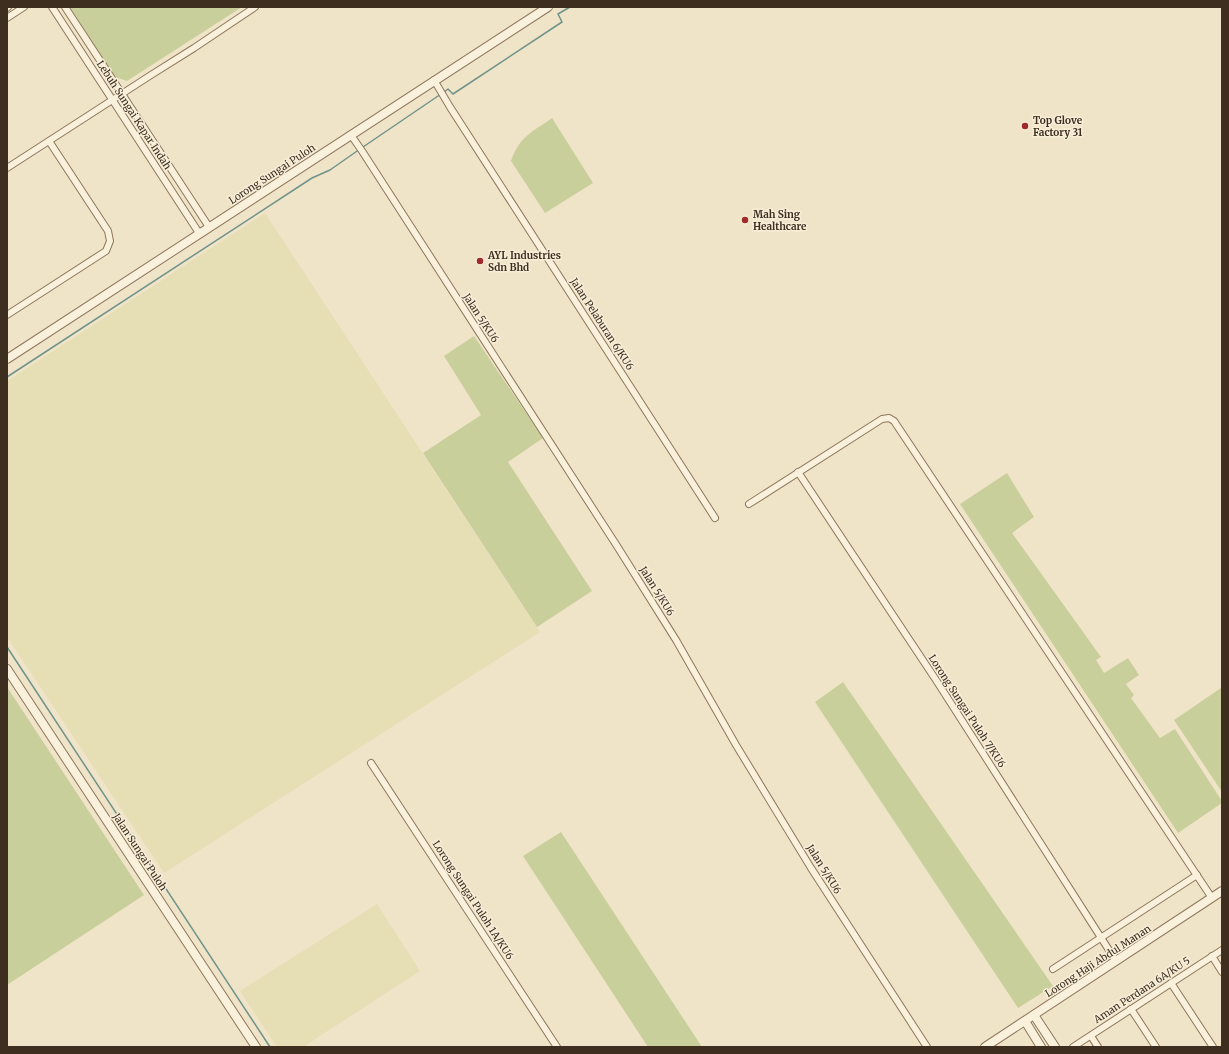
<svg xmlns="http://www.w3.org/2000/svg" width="1229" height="1054" viewBox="0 0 1229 1054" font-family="Merriweather,serif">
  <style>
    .farmland { fill: #e6deb5 }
    .green { fill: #c9cf9b }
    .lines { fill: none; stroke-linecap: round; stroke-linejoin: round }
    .stream { stroke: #6f938a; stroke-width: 1.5 }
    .minor-casing { stroke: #8d765c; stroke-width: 8 }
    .tertiary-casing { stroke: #8d765c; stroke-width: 10 }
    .minor { stroke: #faf1dc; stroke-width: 6 }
    .tertiary { stroke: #faf1dc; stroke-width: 8 }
    .poi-dot { fill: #9e2a2b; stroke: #f7eed8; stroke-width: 1.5 }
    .labels { text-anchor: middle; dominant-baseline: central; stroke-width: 3; stroke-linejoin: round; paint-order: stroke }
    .street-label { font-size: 10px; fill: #3d2e20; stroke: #f7eed8 }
    .poi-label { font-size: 10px; font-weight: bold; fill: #3d2e20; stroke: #f7eed8; text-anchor: start }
  </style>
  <rect width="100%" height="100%" fill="#f0e4c8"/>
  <!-- farmland -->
  <g class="farmland">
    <path d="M265,213l275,419 -376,241 -157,-236v-256z"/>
    <path d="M377,904l43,67 -117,76h-26l-37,-56z"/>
  </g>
  <!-- green -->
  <g class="green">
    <path d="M70,7h172l-115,74 -12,-4z"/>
    <path d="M552,118l41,65 -48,30 -34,-52c9,-25 20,-28 41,-43z"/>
    <path d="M474,336l69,102 -35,24 84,129 -55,36 -114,-174 58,-38 -37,-59z"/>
    <path d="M1007,473l27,44 -22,16 89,124 -5,3 8,13 24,-15 11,17 -13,9 8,11 -3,3 29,40 15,-9 47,72v2l-44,30 -218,-329z"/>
    <path d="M843,682l210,304 -35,22 -203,-306z"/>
    <path d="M7,687l137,208 -137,90z"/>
    <path d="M1221,688l1,2v102l-48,-72z"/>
    <path d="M561,832l141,215h-54l-125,-191z"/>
  </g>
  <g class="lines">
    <!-- stream -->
    <g class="stream">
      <path d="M444,92l4,-3 5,5 109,-72 -4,-8 12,-7"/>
      <path d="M363,147l78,-53"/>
      <path d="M7,377l305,-199 18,-8 30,-21"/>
      <path d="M7,647l263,400"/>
    </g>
    <!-- minor casing -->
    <g class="minor-casing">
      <g id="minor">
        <path d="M52,7l147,226"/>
        <path d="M65,7l144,220"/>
        <path d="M7,8l1,-1"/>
        <path d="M7,18l17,-11"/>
        <path d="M434,80l16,27 265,411"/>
        <path d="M350,135l3,3 9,13 255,395 59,94 60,105 75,123 116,179"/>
        <path d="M7,168l144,-93 43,-27 61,-41"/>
        <path d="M7,315l99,-64 4,-10 -2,-10 -59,-90"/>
        <path d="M798,472l138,208 180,281"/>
        <path d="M749,504l133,-85 7,-1 5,3 318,477"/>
        <path d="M371,763l186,284"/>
        <path d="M1212,956l10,16"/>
        <path d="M1053,969l144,-94"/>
        <path d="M1171,983l42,64"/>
        <path d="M1131,1009l25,38"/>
        <path d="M1091,1036l7,11"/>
        <path d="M1073,1047l149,-97"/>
      </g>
    </g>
    <!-- tertiary casing -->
    <g class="tertiary-casing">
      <g id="tertiary">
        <path d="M7,359l541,-352"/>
        <path d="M7,669l249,378"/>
        <path d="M1034,1015l21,32"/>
        <path d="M1025,1021l16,26"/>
        <path d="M985,1047l237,-156"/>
      </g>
    </g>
    <!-- minor -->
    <use href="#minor" class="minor"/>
    <!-- tertiary -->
    <use href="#tertiary" class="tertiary"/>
  </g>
  <!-- markers -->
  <g class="poi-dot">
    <circle cx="1025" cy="126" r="4"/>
    <circle cx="745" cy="220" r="4"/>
    <circle cx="480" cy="261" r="4"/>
  </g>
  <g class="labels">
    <!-- street labels -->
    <g class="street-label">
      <text transform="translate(134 115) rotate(57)">Lebuh Sungai Kapar Indah</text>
      <text transform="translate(272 174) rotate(-33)">Lorong Sungai Puloh</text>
      <text transform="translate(481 318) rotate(57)">Jalan 5/KU6</text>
      <text transform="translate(602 324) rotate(57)">Jalan Pelaburan 6/KU6</text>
      <text transform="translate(657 591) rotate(58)">Jalan 5/KU6</text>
      <text transform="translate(967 711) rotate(57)">Lorong Sungai Puloh 7/KU6</text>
      <text transform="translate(140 852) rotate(57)">Jalan Sungai Puloh</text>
      <text transform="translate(824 869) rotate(58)">Jalan 5/KU6</text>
      <text transform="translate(473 900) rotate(57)">Lorong Sungai Puloh 1A/KU6</text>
      <text transform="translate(1098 961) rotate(-33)">Lorong Haji Abdul Manan</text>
      <text transform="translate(1142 990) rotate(-33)">Aman Perdana 6A/KU 5</text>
    </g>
    <!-- poi labels -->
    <g class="poi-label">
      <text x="1033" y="120">Top Glove<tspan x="1033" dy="12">Factory 31</tspan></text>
      <text x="753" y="214">Mah Sing<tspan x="753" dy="12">Healthcare</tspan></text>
      <text x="488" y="255">AYL Industries<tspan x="488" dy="12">Sdn Bhd</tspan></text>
    </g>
  </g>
  <!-- border -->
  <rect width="1229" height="1054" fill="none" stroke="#3d2e20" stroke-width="16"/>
</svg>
